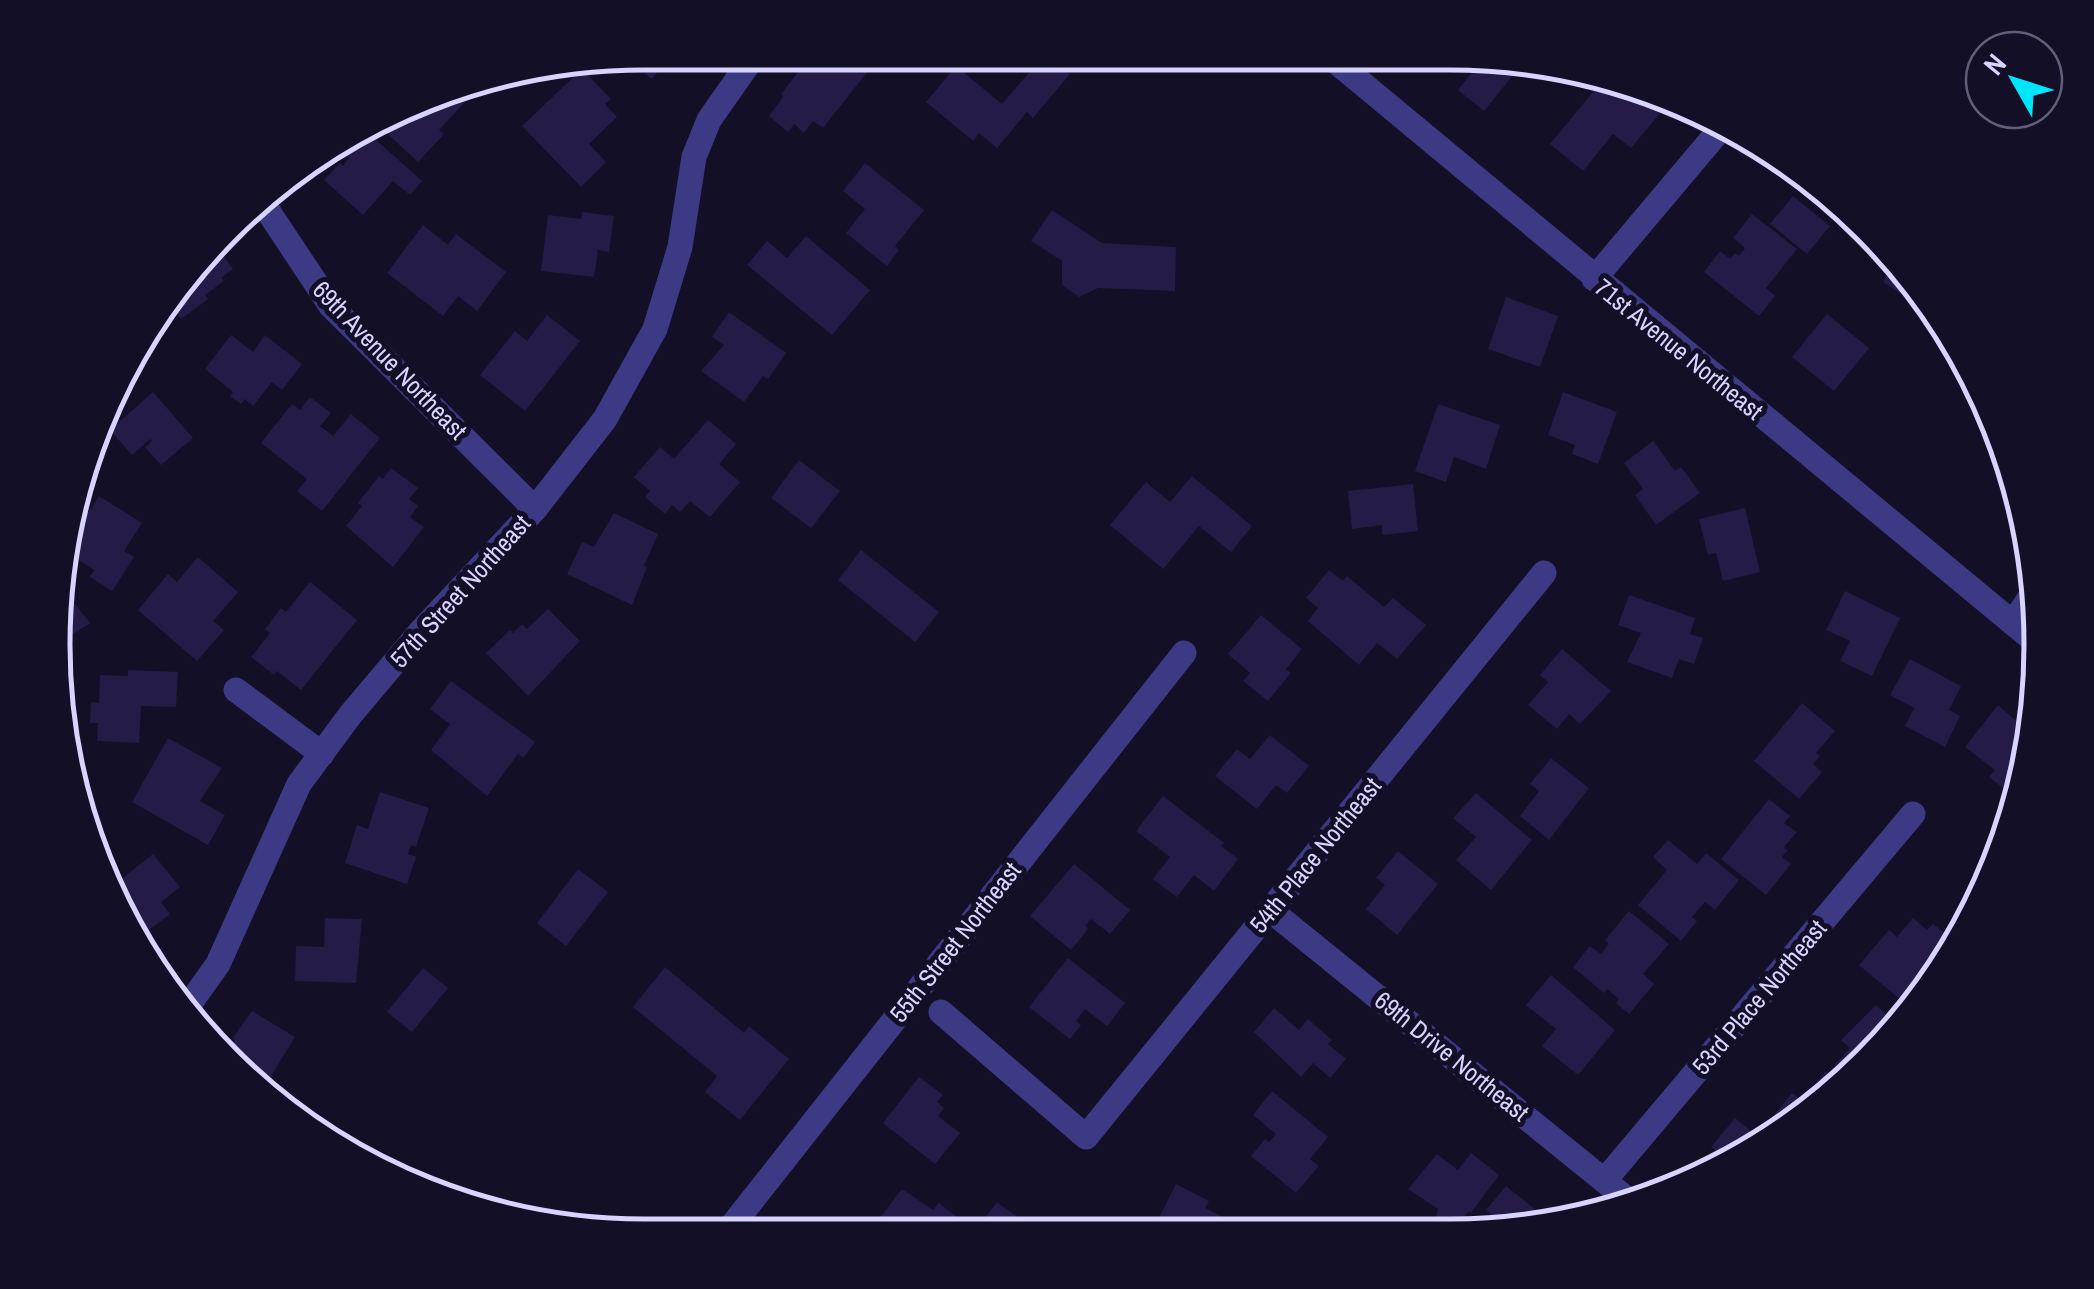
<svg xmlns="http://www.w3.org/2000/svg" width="2094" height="1289" viewBox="0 0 2094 1289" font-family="'Archivo Narrow',sans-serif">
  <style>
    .building { fill: #241b47 }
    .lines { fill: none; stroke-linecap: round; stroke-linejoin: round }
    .minor { stroke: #3d3a85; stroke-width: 25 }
    .labels { text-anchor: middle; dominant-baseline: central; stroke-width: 10; stroke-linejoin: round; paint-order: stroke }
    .street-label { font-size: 25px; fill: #d9d4ff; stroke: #130f26 }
    .rim { fill: none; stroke: #d9d4ff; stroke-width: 5 }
  </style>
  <rect width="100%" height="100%" fill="#130f26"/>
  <!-- building -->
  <g class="building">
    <path d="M644,52l28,1 -20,26 -30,-23z"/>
    <path d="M813,53l54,1 9,7 -53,67 -10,-7 -9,12 -10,-9 -6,8 -19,-16 14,-19 -2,-3z"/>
    <path d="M1044,55h4l22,19 -37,44 -6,-6 -30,36 -18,-15 -6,8 -47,-39 30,-36 46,38z"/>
    <path d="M1453,57h64l6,6 -39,48 -26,-21 14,-18z"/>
    <path d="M582,69l29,30 -6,5 12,13 -28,27 17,18 -25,25 -59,-61z"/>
    <path d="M1602,81l22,19 10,-12 28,23 -31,37 -18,-14 -30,37 -33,-27z"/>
    <path d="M448,87l17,15 -26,28 5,4 -26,28 -40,-37z"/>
    <path d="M366,131l56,50 -12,14 -17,-14 -30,34 -39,-35 16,-17 3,3 6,-8 -12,-11z"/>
    <path d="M865,163l59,47 -29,36 4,4 -12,16 -41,-33 19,-24 -22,-18z"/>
    <path d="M1793,196l37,30 -23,28 -37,-30z"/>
    <path d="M1052,210l50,33 74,4 -1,44 -77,-3 -19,9 -17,-12v-24l-31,-20z"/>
    <path d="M582,212l32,4 -5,36 -11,-2 -4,27 -53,-6 7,-56 33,4z"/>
    <path d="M1752,214l45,35 -31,39 9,8 -16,20 -55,-44 16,-21 10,8 5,-6 4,3 6,-8 -12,-10z"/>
    <path d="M423,225l25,20 8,-11 50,38 -29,39 -19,-15 -15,20 -56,-43z"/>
    <path d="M806,236l64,54 -38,45 -85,-70 20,-24 20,17z"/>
    <path d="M212,247l5,7 3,-3 13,18 -12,9 3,3 -19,14 3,4 -27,20 -14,-19 7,-15z"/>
    <path d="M1892,268l37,43 -1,1 -45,-30z"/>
    <path d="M1506,297l52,19 -18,51 -52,-18z"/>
    <path d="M729,312l57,41 -18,26 -5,-3 -19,26 -43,-31 23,-26 -12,-8z"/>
    <path d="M1827,314l42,34 -35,43 -42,-34z"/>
    <path d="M547,315l33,26 -55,70 -45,-36 35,-44 12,10z"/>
    <path d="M231,335l22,17 12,-17 37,29 -20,26 -10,-8 -19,24 -8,-7 -4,5 -11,-8 3,-4 -28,-23z"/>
    <path d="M153,392l40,46 -32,27 -16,-18 7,-6 -2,-2 -18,16 -22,-25z"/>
    <path d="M1563,392l54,20 -19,52 -26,-10 3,-9 -27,-10z"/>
    <path d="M310,397l21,16 -11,13 13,10 18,-22 29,24 -58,73 -25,-20 10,-12 -46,-36 31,-39 8,6z"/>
    <path d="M1438,404l62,21 -14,44 -32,-12 -8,25 -31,-11z"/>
    <path d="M708,420l28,24 -17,20 21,18 -30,35 -20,-16 -10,11 -8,-7 -7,9 -20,-17 5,-6 -16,-14 26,-30 14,12z"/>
    <path d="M1653,441l22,30 6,-4 19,26 -44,32 -21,-30 8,-6 -19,-26z"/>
    <path d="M799,460l41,31 -29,37 -40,-30z"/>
    <path d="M391,468l27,20 -9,11 9,7 -8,11 14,10 -31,40 -47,-41 16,-20 -4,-3 21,-27 4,3z"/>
    <path d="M1192,476l60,50 -21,26 -32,-26 -36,43 -53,-44 36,-43 24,20z"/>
    <path d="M1413,484l5,47 -36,4v-10l-30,4 -4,-38z"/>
    <path d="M99,496l43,27 -18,28 10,6 -22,34 -22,-14 4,-7 -26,-17 1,-11z"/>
    <path d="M1745,508l15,64 -37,9 -7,-28 -8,2 -9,-36z"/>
    <path d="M614,513l44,21 -14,32 3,1 -15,38 -65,-31 15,-32 12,5z"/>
    <path d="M861,550l78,62 -24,30 -77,-62z"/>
    <path d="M198,557l40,35 -25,29 11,9 -27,31 -59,-51 30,-36 9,8z"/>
    <path d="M1329,570l14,11 4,-5 37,31 9,-9 33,27 -29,34 -20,-16 -18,22 -51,-44 10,-13 -12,-10z"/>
    <path d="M310,582l47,38 -56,70 -24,-19 -3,4 -23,-18 19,-24 -5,-4 16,-21 5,4z"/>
    <path d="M1845,591l55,27 -28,58 -32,-15 10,-20 -24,-11z"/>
    <path d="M1629,595l66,23 -5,16 13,4 -9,26 -15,-5 -7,19 -45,-16 14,-29 -23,-8z"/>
    <path d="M70,598l20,25 -27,18 -7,25 -3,-21 6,-37z"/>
    <path d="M548,609l32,32 -52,55 -42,-43 24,-23 3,3 9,-9 5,5z"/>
    <path d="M1261,615l41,34 -16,20 5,4 -23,28 -25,-20 7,-8 -22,-19z"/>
    <path d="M1562,649l49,42 -31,33 -11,-10 -12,15 -29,-24 20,-23 -8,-7z"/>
    <path d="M1910,659l51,27 -12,24 11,6 -15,31 -40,-21 9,-18 -24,-13z"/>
    <path d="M128,670l50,2 -2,35 -35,-1 -2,37 -42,-2 1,-18h-8l1,-21 8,1 1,-28 28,1z"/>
    <path d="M451,681l84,61 -12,16 -5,-4 -31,42 -56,-46 19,-26 -20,-15z"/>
    <path d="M1802,703l33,28 -19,22 4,3 -7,8 9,8 -23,27 -45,-38z"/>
    <path d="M1998,705l28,25 -6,71 -31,-24 6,-7 -30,-23z"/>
    <path d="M1270,735l39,31 -22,27 -11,-8 -19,24 -42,-33 22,-27 13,10z"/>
    <path d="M168,738l54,30 -22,33 25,14 -17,30 -76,-43z"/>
    <path d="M1551,758l38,30 -40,52 -29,-24 19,-25 -9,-7z"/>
    <path d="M380,792l49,16 -13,39 -5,-2 -3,9 8,3 -9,27 -62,-21 12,-38 11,4z"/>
    <path d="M1476,793l56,47 -41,50 -35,-30 20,-23 -23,-19z"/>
    <path d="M1163,796l61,47 -3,3 17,13 -24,32 -20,-16 -17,22 -24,-18 17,-22 -34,-26z"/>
    <path d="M1769,799l21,17 -6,7 13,9 -13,15 4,3 -6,7 9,7 -25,31 -45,-36z"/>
    <path d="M1668,840l29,24 9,-11 33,27 -24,30 -10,-8 -13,15 5,4 -16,20 -43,-36 29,-35 -14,-13z"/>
    <path d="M1398,851l40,33 -41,51 -31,-26 19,-24 -9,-7z"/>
    <path d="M153,854l27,33 -19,15 9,12 -34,26 -26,-52z"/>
    <path d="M1074,864l56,46 -20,24 -19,-15 -6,7 3,3 -17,21 -41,-34z"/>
    <path d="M578,869l30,23 -42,54 -29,-23z"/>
    <path d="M1629,911l40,33 -26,30 11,10 -25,30 -13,-11 3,-4 -12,-10 -3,4 -31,-26 17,-21 11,8 8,-10 -4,-4z"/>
    <path d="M325,918l37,1 -6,64 -61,-2 1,-35 28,1z"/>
    <path d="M1913,918l14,12 6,-6 19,15 -50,62 -43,-36 30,-35 8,7z"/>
    <path d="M1068,958l57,45 -18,23 -22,-17 -9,12 5,4 -11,14 -41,-32z"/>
    <path d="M665,967l79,66 5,-7 40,33 -49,61 -35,-28 12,-16 -84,-69z"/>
    <path d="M423,968l25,20 -36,44 -25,-20z"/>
    <path d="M1551,975l64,55 -37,45 -36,-29 14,-17 -30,-24z"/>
    <path d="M1876,1005l21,19 -55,48 -8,-6 16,-18 -9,-8z"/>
    <path d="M1274,1008l25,22 9,-11 24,21 -4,4 18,15 -16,19 -17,-15 -12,14 -47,-45z"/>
    <path d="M252,1011l43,26 -33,54 -35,-38 8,-13 -3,-1z"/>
    <path d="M1826,1071l9,7 -55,49 -9,-8 21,-26 10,7z"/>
    <path d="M919,1077l24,18 -6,7 7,6 -6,8 22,17 -25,31 -52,-41z"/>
    <path d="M1272,1091l56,46 -18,22 9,7 -23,27 -45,-37 14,-17 4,3 7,-8 -23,-19z"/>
    <path d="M1735,1118l28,23 -18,16 -31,13 11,-11 -14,-12z"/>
    <path d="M1471,1153l28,22 -28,38 -2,-2 -12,15 -7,-7 -8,3 -6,-4 2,-9 -30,-20 29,-35 21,16z"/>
    <path d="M1176,1184l33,17 -4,7 26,13 -6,13h-50l-19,-10z"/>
    <path d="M1506,1186l35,28 -12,15 -49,6 14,-18 -8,-7z"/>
    <path d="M902,1189l31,21 6,-7 24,19 -9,11h-68l-11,-9z"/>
    <path d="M997,1202l26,19 -7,9 4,3h-46z"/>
  </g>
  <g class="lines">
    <!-- minor -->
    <g class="minor">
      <path d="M1329,56l703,583"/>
      <path d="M260,199l71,107 204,203"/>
      <path d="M1594,279l129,-153"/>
      <path d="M2013,623l22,-33"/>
      <path d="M236,690l86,64"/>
      <path d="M1270,910l363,294"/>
      <path d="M186,1009l32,-45 81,-180 52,-70 70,-83 114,-122 70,-90 50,-90 25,-82 14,-90 15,-37 47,-67"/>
      <path d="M941,1012l145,125 458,-564"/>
      <path d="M1605,1180l308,-366"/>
      <path d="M727,1232l457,-579"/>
    </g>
  </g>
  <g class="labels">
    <!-- street labels -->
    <g class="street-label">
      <text transform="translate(1679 349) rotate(39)">71st Avenue Northeast</text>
      <text transform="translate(390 360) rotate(46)">69th Avenue Northeast</text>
      <text transform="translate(460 591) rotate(-48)">57th Street Northeast</text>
      <text transform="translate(1315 855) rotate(-51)">54th Place Northeast</text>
      <text transform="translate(955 942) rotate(-52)">55th Street Northeast</text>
      <text transform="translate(1759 997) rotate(-50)">53rd Place Northeast</text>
      <text transform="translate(1452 1056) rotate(39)">69th Drive Northeast</text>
    </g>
  </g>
  <!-- crop -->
  <path d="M0 0H2094V1289H0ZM644 70H1450A574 574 0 0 1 2024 644V645A574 574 0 0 1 1450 1219H644A574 574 0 0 1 70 645V644A574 574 0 0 1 644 70Z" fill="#130f26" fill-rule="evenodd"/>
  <path class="rim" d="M644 70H1450A574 574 0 0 1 2024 644V645A574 574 0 0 1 1450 1219H644A574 574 0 0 1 70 645V644A574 574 0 0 1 644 70Z"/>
  <!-- north arrow -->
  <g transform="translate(2014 80) rotate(309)"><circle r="48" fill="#130f26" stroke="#625e7d" stroke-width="2.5"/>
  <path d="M0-8L18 38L0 25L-18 38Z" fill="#00e5ff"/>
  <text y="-15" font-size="28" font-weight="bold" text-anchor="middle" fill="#d9d4ff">N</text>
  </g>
</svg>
